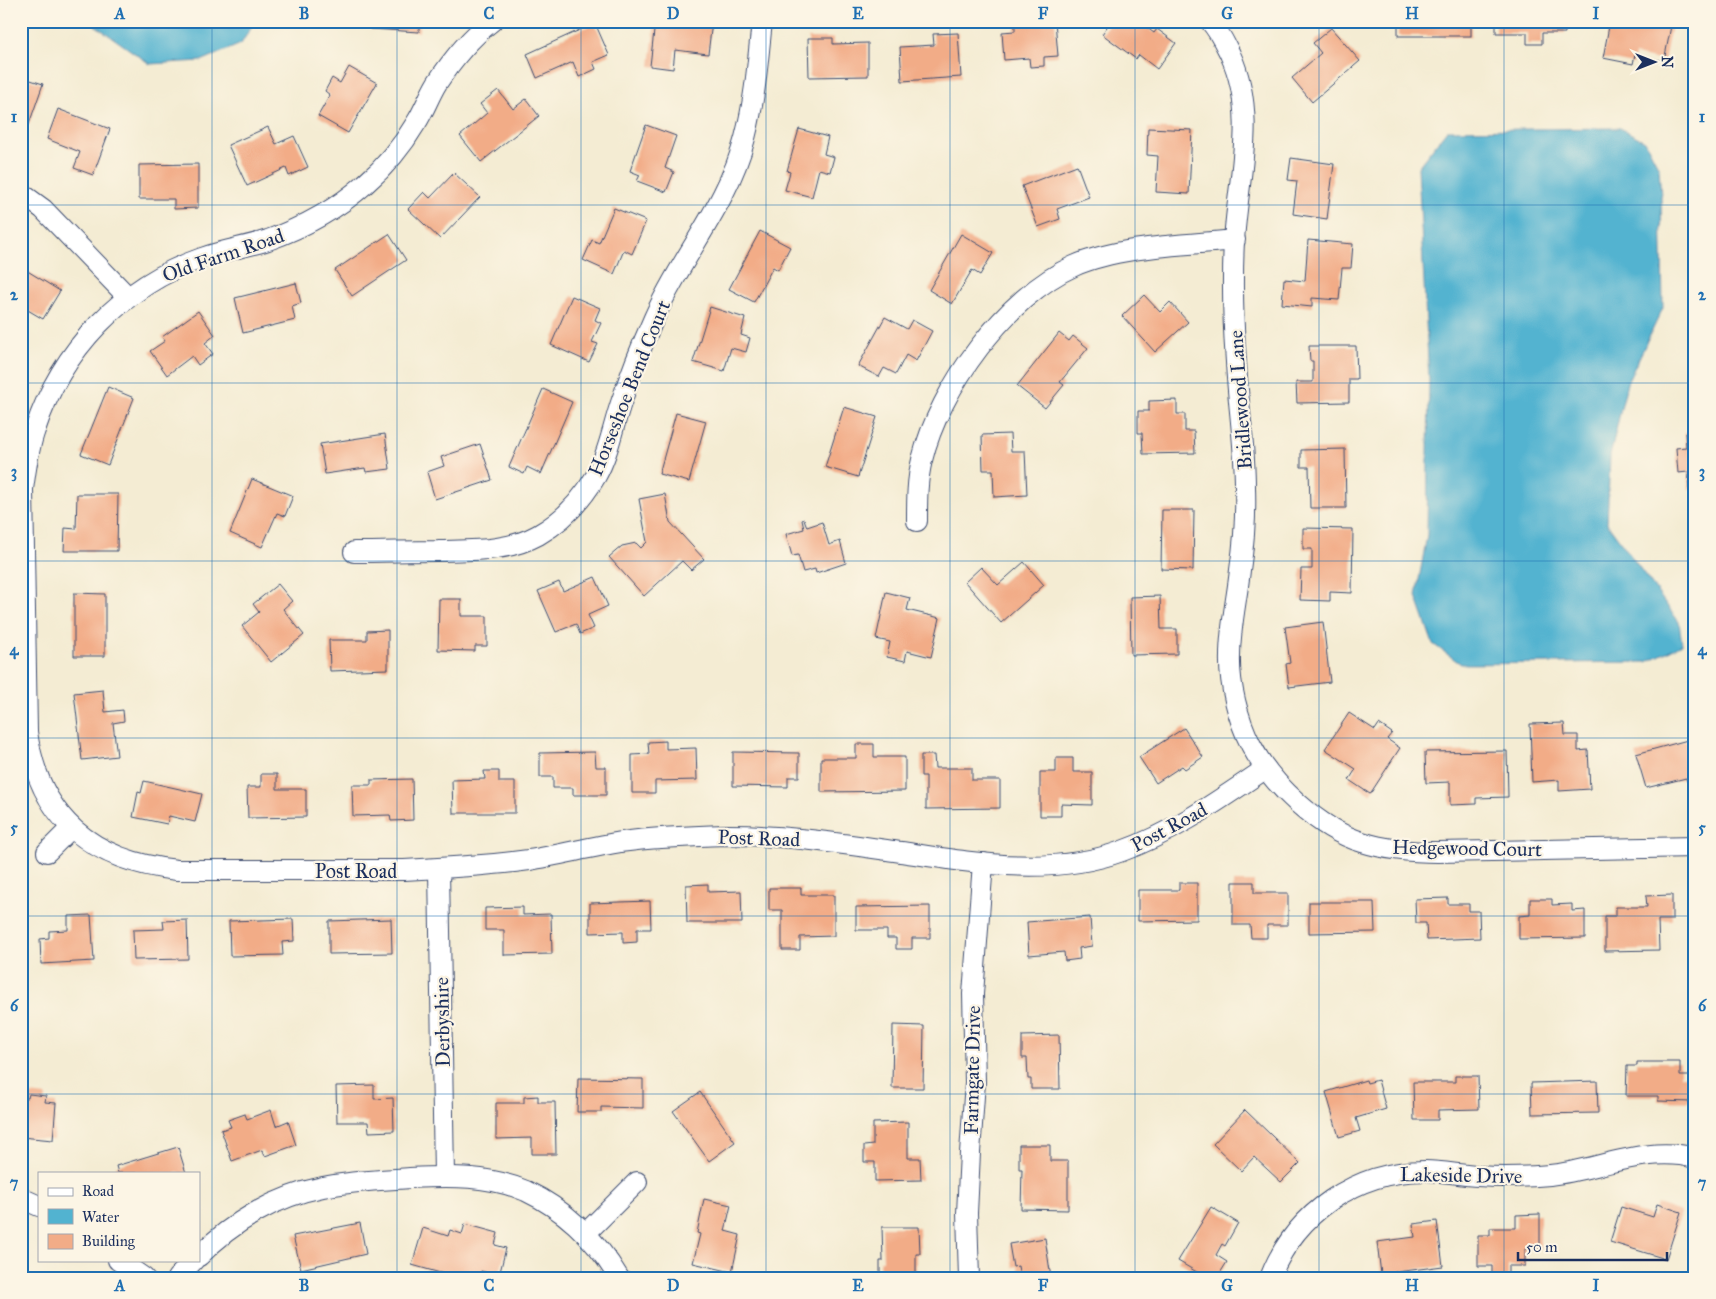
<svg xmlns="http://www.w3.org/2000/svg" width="1716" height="1299" viewBox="0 0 1716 1299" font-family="'IM FELL Great Primer',serif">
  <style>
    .water { fill: #52b3d0; stroke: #367197 }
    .building { fill: #f2ac87 }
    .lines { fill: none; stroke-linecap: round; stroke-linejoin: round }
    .street-casing { stroke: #3c4b70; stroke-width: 22 }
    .street { stroke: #fff; stroke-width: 20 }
    .grid { fill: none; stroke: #1f6fb2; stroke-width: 1; stroke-opacity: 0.55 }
    .labels { text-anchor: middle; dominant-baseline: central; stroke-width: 4.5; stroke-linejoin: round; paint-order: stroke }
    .street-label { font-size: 20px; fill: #1b2f5e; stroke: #fcf5e5 }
    .neatline { fill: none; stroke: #1f6fb2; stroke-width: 2 }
    .grid-label { font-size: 16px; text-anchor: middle; font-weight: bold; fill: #1f6fb2 }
  </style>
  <rect width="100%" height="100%" fill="#fcf5e5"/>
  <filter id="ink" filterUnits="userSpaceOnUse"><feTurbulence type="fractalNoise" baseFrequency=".02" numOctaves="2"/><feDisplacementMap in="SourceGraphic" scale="10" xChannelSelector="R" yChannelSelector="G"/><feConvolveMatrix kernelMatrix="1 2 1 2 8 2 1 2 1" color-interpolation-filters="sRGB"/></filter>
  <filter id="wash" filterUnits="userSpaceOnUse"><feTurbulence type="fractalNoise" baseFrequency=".0096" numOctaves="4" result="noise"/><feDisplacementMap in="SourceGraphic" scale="20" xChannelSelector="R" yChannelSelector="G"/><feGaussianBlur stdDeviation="1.12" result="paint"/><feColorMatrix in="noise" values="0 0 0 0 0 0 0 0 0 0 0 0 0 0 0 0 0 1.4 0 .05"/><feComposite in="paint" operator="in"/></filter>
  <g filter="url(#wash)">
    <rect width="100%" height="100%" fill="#f4ecd3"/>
    <!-- water -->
    <g class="water">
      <path d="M89,21h166l-14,23 -40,17 -51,3z"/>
      <path d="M1620,128l25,13 14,27 2,29 2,111 -36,75 -17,73 -3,67 72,99 3,22 -35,18 -186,2 -28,-20 -17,-48 11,-61 2,-156 -11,-212 29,-37z"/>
    </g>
    <g id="blocks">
      <!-- building -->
      <g class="building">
        <path d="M371,21h48v11l-49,-3z"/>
        <path d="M692,21l20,1 -4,32 -33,-4 -2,19 -23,-3 5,-44 36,4z"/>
        <path d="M1038,21h17l3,35 -14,1v9l-14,1 -1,-9 -25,2 -2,-28 13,-1v-7z"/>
        <path d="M1111,21h27l16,12 3,-4 19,14 -19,26 -18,-14 -3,4 -34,-25z"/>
        <rect x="1398" y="21" width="73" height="15"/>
        <path d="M1496,21h69v12h-23v11h-15v-11h-31z"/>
        <path d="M1610,21h62l-8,40 -29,-6 -2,9 -30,-6z"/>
        <path d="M595,23l14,32 -16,7 3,7 -17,8 -6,-15 -36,16 -10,-24z"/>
        <path d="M1331,28l29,33 -48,41 -20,-24 29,-25 -8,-10z"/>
        <path d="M958,33l3,44 -59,4 -2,-34 34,-2 -1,-11z"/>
        <path d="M808,38h25v6l35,-1v33l-59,1z"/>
        <path d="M349,67l28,16 -29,50 -30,-17 12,-21 -5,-4 7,-13 8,5z"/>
        <path d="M21,77l22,7 -14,40 -8,-2z"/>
        <path d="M498,90l15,19 13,-10 13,17 -58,46 -21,-26 27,-23 -7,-9z"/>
        <path d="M58,109l52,20 -17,46 -19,-7 6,-16 -33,-13z"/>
        <path d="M646,125l30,11 -11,32 9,4 -8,20 -29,-11 3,-6 -10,-4z"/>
        <path d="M268,127l8,17 18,-8 14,31 -19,9 -3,-8 -39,18 -19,-41z"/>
        <path d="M1148,128l44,2 -3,64 -33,-2 2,-36 -11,-1z"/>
        <path d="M799,129l29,8 -4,17 10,3 -4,15 -11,-3 -7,28 -27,-7 5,-18 -3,-1z"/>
        <path d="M1291,158l43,6 -7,55 -34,-5 4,-33 -9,-1z"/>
        <path d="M198,164v44l-24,1v-10h-35v-34z"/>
        <path d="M1077,165l12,32 -32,12 3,10 -22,8 -16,-41z"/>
        <path d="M454,173l26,24 -40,42 -32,-30 16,-17 6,6z"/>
        <path d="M614,208l32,13 -14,33 -8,-4 -10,24 -31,-14 9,-20 7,3z"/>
        <path d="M760,231l30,16 -12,23 -5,-3 -19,35 -25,-13z"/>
        <path d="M389,234l17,26 -54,36 -17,-26z"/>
        <path d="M961,234l32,19 -13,22 -8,-5 -20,34 -23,-14z"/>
        <path d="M1308,240l45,4 -2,24h-9l-3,32 -27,-2v9l-30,-3 2,-25 21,2z"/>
        <path d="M21,267l39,24 -17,28 -22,-13z"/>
        <path d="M296,283l5,20 -9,3 3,14 -52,13 -8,-35z"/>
        <path d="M1144,295l16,17 10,-10 18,20 -33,30 -33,-36z"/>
        <path d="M572,296l28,12 -5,12 6,3 -9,19 6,2 -9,18 -38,-17z"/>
        <path d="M710,307l35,11 -4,17 9,3 -4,14 -15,-4 -7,23 -31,-9z"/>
        <path d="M198,311l17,24 -10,8 8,11 -15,11 -6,-9 -25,19 -17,-24 15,-10 -3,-4z"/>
        <path d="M885,317l22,12 5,-9 20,11 -16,30 -10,-6 -10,19 -12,-6 -5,9 -21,-11z"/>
        <path d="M1059,333l10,8 4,-5 15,12 -28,34 4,3 -19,23 -28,-22z"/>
        <path d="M1309,346h47l1,33h-8v23l-52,1 -1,-21h17v-21h-3z"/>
        <path d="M108,387l26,11 -26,67 -27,-11z"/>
        <path d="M543,389l29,13 -31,72 -14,-7 -3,7 -15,-7z"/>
        <path d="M1177,400v14h8v17h9l1,22 -52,1 -1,-21h-4v-22h11v-10z"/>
        <path d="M844,407l33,10 -19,60 -33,-10z"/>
        <path d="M676,413l30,8 -17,61 -30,-8z"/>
        <path d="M1685,433h10v55l-6,1 -1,-17 -10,1 -2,-25 10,-1z"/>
        <path d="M385,434l5,35 -24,3 -1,-4 -40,6 -5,-30z"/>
        <path d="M1010,434l1,17h14l2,44 -33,2 -1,-27h-10l-1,-35z"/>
        <path d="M480,444l12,36 -57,19 -8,-27 17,-6 -3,-9z"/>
        <path d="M1345,449l1,59h-36l-1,-41h-8v-17z"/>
        <path d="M252,479l41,17 -8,20 -8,-3 -15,34 -32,-14z"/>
        <path d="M77,494h41l-1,57h-53l1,-23 11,1z"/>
        <path d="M665,494l5,28 34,37 -13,11 -9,-9 -38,35 -35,-39 13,-11 14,-3 5,5 6,-6 -8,-43z"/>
        <path d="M1162,510h32l-1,60 -32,-1z"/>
        <path d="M804,519l3,8 15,-5 7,23 11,-4 6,22 -30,10 -1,-4 -12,3 -5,-17 -6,1 -6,-22 18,-5 -2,-9z"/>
        <path d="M1303,528l50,1 -1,64 -22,-1v9l-30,-1 1,-31h11v-20h-9z"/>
        <path d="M1024,562l20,23 -43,38 -36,-41 16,-15 17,18z"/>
        <path d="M595,577l13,29 -20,9 6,13 -14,6 -4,-10 -20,8 -18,-41 21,-9 4,9z"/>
        <path d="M278,584l14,17 -9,8 21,26 -33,27 -29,-36 17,-14 -6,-8z"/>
        <path d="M886,592l24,6 -3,12 33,8 -9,39 -24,-6 -2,10 -18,-4 3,-15 -14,-3z"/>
        <path d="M74,593l31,1v62h-31z"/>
        <path d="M1160,596l1,33h16v25l-46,1 -1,-58z"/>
        <path d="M439,599h22v17h26v30h-12v5l-37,-1z"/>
        <path d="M1323,622l7,60 -41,5 -3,-23 4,-1 -5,-36z"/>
        <path d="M388,630v39l-58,2 -1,-31h38v-9z"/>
        <path d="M103,690l2,22 18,-2 1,11 -11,2 4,33 -35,4 -8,-67z"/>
        <path d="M1349,713l26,17 4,-6 13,9 -5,6 13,9 -30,46 -21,-14 7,-11 -31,-20z"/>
        <path d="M1564,723l1,12h13v16l10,-1 2,39 -31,2v-11l-27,2 -2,-58z"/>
        <path d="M1184,728l19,29 -18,12 -3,-3 -26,17 -17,-26z"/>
        <path d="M1695,738v44l-7,2 -2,-6 -40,10 -10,-34z"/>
        <path d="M666,741v8l30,-1 1,32 -42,1v12h-23v-38l17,-1 -1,-12z"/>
        <path d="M856,744h18v13h31v34l-84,1v-34h35z"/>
        <path d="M1507,751l1,46 -32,1v6l-26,1v-23l-24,1 -1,-31z"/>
        <path d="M595,752l1,15h10v28h-33v-7h-20v-11h-13v-24z"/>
        <path d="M733,752l66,1v24h-11v10l-55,-1z"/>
        <path d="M921,755h13l1,13h37v12h28v28l-74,1v-33h-5z"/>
        <path d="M1056,758h17v14h19v33l-31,-1v12h-21v-44h16z"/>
        <path d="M484,771h15v11h16v31h-62l-1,-33 33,-1z"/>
        <path d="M261,774h16v15h29v28l-58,1 -1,-31h14z"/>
        <path d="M412,779l1,41 -22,1 -1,-6 -37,1 -1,-31h19v-5z"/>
        <path d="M144,781l58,13 -7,28 -26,-6 -2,8 -34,-7 5,-25 3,1z"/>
        <path d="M1233,882h21v11h34v32h-21v13h-16l-1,-13h-17z"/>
        <path d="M1179,883h18v37l-59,1v-31h41z"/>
        <path d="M708,884v8l33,-1 1,32h-55l-1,-38z"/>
        <path d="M769,888h32v7h33v41l-34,1v13h-18v-40h-13z"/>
        <path d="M1672,895v25h-14l1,30 -54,1v-35h11v-9h31l-1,-11z"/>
        <path d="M1448,898v6h21v7h10l1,27 -53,2 -1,-17h-10l-1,-24z"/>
        <path d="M1530,899h22v6l20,-1v7l13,-1v28l-66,1v-23l11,-1z"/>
        <path d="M650,901l1,28h-14v13l-14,1v-11l-33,1v-30z"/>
        <path d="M1309,902h65l1,30 -66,1z"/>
        <path d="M930,906v32h-18v11h-16v-11h-9v-8h-31v-23z"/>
        <path d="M523,907v8l28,-1 1,40 -48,1v-25h-19v-22z"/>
        <path d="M91,915l3,46 -53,3 -1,-25 9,-1v-7l19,-1v-14z"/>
        <path d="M1090,917l2,29 -13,2 1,11 -15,2 -1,-9 -35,3 -2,-33z"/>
        <path d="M293,919l1,22 -12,1 1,13 -53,1 -1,-35z"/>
        <path d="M391,919l1,34 -63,1v-33z"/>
        <path d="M187,920l1,39 -54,1 -1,-30 31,-1 -1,-8z"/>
        <path d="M893,1025l31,1 -1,62h-31z"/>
        <path d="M1059,1035l1,54h-29v-10h-3l-1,-21h-5v-22z"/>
        <path d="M1637,1062h43v14h12v26l-34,-1v-5h-32l1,-30h10z"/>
        <path d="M1455,1076h23l1,33 -41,1v10h-24l-1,-38h42z"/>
        <path d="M578,1078l65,1v29l-42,-1v5h-24z"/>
        <path d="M1366,1080l1,3 11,-3 8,29 -30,9 4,13 -21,6 -13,-45z"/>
        <path d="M1597,1081l1,32 -66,1 -1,-31z"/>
        <path d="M374,1085v14l19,-1 1,33 -25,1 -1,-10h-31l-1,-36z"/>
        <path d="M700,1092l35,50 -26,19 -36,-50z"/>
        <path d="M29,1094l17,2 -1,6 11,1 -3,37 -32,-3v-39h7z"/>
        <path d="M538,1096v6h17l1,52h-24v-16l-36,1v-36h28v-6z"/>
        <path d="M271,1110l5,16 12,-5 8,24 -31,11 -3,-6 -30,11 -11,-31 10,-3 -3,-7 17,-6 2,5z"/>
        <path d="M1245,1110l55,53 -19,19 -27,-25 -13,14 -28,-27z"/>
        <path d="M908,1122v36h12l1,22 -46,1v-19h-11v-16l9,-1v-22z"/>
        <path d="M1019,1145h31v16h18v49l-47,-1 1,-40h-3z"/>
        <path d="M178,1147l8,26h-68l-2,-7z"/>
        <path d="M704,1199l27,6 -6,26 15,4 -8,37 -39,-9 7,-29 -3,-1z"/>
        <path d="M1657,1204l24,8 -15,47 -56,-17 11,-35 32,10z"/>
        <path d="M1211,1207l27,16 -13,23 -3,-2 -6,11 11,7 -10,16h-10l-29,-17z"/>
        <path d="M1540,1214v35h-15v17h-17v12h-16v-12h-14v-31h12v-7h26v-13z"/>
        <path d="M1437,1221l6,45 -62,8 -4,-32 38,-5 -2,-13z"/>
        <path d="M360,1223l6,31 -65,15 -8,-33z"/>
        <path d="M465,1224l33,9 -3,12 11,3 -7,28 -18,-5 -2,7h-21l-46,-13 11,-37 25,8 2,-6 12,4z"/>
        <path d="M882,1227h37l1,27h-4v24h-36v-17h3z"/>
        <path d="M1045,1238l6,40h-31l-2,-12 -5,1 -4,-23z"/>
      </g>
    </g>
  </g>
  <g filter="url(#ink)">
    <use href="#blocks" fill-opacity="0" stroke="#3c4b70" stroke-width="1"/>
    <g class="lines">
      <!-- street casing -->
      <g class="street-casing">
        <g id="street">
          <path d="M492,21c-22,17 -40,39 -55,62 -8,13 -13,28 -21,40 -13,22 -31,44 -51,61 -28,25 -61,43 -97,56 -22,7 -44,10 -66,18 -79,27 -141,92 -167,172 -7,19 -9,39 -12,59l4,243c12,86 65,129 150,138h227c42,-2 83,-4 125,-10 31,-5 61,-13 92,-18 35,-5 71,-6 107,-7 58,0 116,9 173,17 73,11 150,25 221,-1 53,-19 97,-51 143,-82"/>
          <path d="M1210,21c9,10 14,21 20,33 28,61 8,123 4,187 -2,40 -1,81 2,121 2,42 9,83 9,125 1,28 -1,56 -5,83 -3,29 -10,57 -10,86 -1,28 8,64 21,89 20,39 68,84 111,97 25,8 50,10 76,10l257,-5"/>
          <path d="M21,193l22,16 85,88"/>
          <path d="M917,521c0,-21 0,-41 5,-61 17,-71 84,-164 152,-194 45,-20 111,-21 161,-26"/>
          <path d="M354,552c28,0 56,-1 84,-1 34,-1 69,1 100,-16 25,-14 44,-35 58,-59 13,-23 17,-51 26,-76 9,-28 20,-55 32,-82 27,-61 74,-114 91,-180 10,-38 13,-78 17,-117"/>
          <path d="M47,852l24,-24"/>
          <path d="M439,869l5,307"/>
          <path d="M21,1198l18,8"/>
          <path d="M586,1233l51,-51"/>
          <path d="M199,1256c33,-34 78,-60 124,-69 29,-6 58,-7 87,-9 40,-2 79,-3 116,13 40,19 71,50 93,87"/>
          <path d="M118,1260l26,18"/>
          <path d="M177,1278l17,-18"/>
          <path d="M969,1278l-2,-65 3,-60 5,-71 -2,-88 10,-131"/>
          <path d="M1270,1278c25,-65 86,-107 155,-107 18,0 35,4 53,5 24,2 48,1 72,-1 48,-5 96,-30 145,-17"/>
        </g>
      </g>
      <!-- street -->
      <use href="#street" class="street"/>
    </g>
  </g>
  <!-- grid -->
  <path class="grid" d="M212,21v1257M397,21v1257M581,21v1257M766,21v1257M950,21v1257M1135,21v1257M1319,21v1257M1504,21v1257M21,205h1674M21,383h1674M21,561h1674M21,738h1674M21,916h1674M21,1094h1674"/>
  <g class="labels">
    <!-- street labels -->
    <g class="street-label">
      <text transform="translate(223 255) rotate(-19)">Old Farm Road</text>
      <text transform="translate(629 388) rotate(-68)">Horseshoe Bend Court</text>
      <text transform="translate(1240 400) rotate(-94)">Bridlewood Lane</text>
      <text transform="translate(1169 827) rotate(-28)">Post Road</text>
      <text transform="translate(759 838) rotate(2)">Post Road</text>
      <text transform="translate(1467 848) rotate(1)">Hedgewood Court</text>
      <text x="356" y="871">Post Road</text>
      <text transform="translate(442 1022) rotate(-91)">Derbyshire</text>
      <text transform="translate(972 1070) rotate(-89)">Farmgate Drive</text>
      <text transform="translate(1461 1175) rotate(1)">Lakeside Drive</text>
    </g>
  </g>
  <!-- margin -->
  <rect width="1716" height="1299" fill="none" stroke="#fcf5e5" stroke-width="55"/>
  <!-- legend -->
  <rect x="38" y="1172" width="162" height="90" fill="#fcf5e5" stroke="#a2a6af"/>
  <rect x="48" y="1188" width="25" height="8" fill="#ffffff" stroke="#a2a6af"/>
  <text x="82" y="1196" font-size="15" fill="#1b2f5e">Road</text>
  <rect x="48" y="1209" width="25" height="15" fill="#52b3d0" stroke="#a2a6af"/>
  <text x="82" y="1222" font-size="15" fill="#1b2f5e">Water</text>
  <rect x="48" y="1234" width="25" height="15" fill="#f2ac87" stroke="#a2a6af"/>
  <text x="82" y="1246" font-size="15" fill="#1b2f5e">Building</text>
  <!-- north arrow -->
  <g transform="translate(1654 62) rotate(90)" stroke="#fcf5e5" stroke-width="4" paint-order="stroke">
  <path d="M0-4L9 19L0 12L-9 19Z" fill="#1b2f5e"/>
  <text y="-8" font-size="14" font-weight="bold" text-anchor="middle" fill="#1b2f5e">N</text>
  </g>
  <!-- scale -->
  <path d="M1518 1252v8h149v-8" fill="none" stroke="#1b2f5e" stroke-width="2.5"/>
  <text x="1526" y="1252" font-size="15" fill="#1b2f5e" stroke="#fcf5e5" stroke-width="4" paint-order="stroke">50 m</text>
  <rect x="28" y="28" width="1660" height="1244" class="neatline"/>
  <g class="grid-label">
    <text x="120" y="19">A</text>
    <text x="304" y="19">B</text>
    <text x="489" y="19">C</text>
    <text x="673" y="19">D</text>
    <text x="858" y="19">E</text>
    <text x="1043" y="19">F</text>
    <text x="1227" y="19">G</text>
    <text x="1412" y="19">H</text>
    <text x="1596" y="19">I</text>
    <text x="14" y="122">1</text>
    <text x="1702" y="122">1</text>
    <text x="14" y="300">2</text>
    <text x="1702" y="300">2</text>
    <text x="14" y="477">3</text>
    <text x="1702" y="477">3</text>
    <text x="14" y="655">4</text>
    <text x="1702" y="655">4</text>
    <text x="14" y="833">5</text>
    <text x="1702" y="833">5</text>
    <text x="14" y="1011">6</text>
    <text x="1702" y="1011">6</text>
    <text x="14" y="1188">7</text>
    <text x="1702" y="1188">7</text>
    <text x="120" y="1291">A</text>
    <text x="304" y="1291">B</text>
    <text x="489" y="1291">C</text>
    <text x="673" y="1291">D</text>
    <text x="858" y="1291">E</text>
    <text x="1043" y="1291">F</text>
    <text x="1227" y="1291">G</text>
    <text x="1412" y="1291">H</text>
    <text x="1596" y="1291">I</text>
  </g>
</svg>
